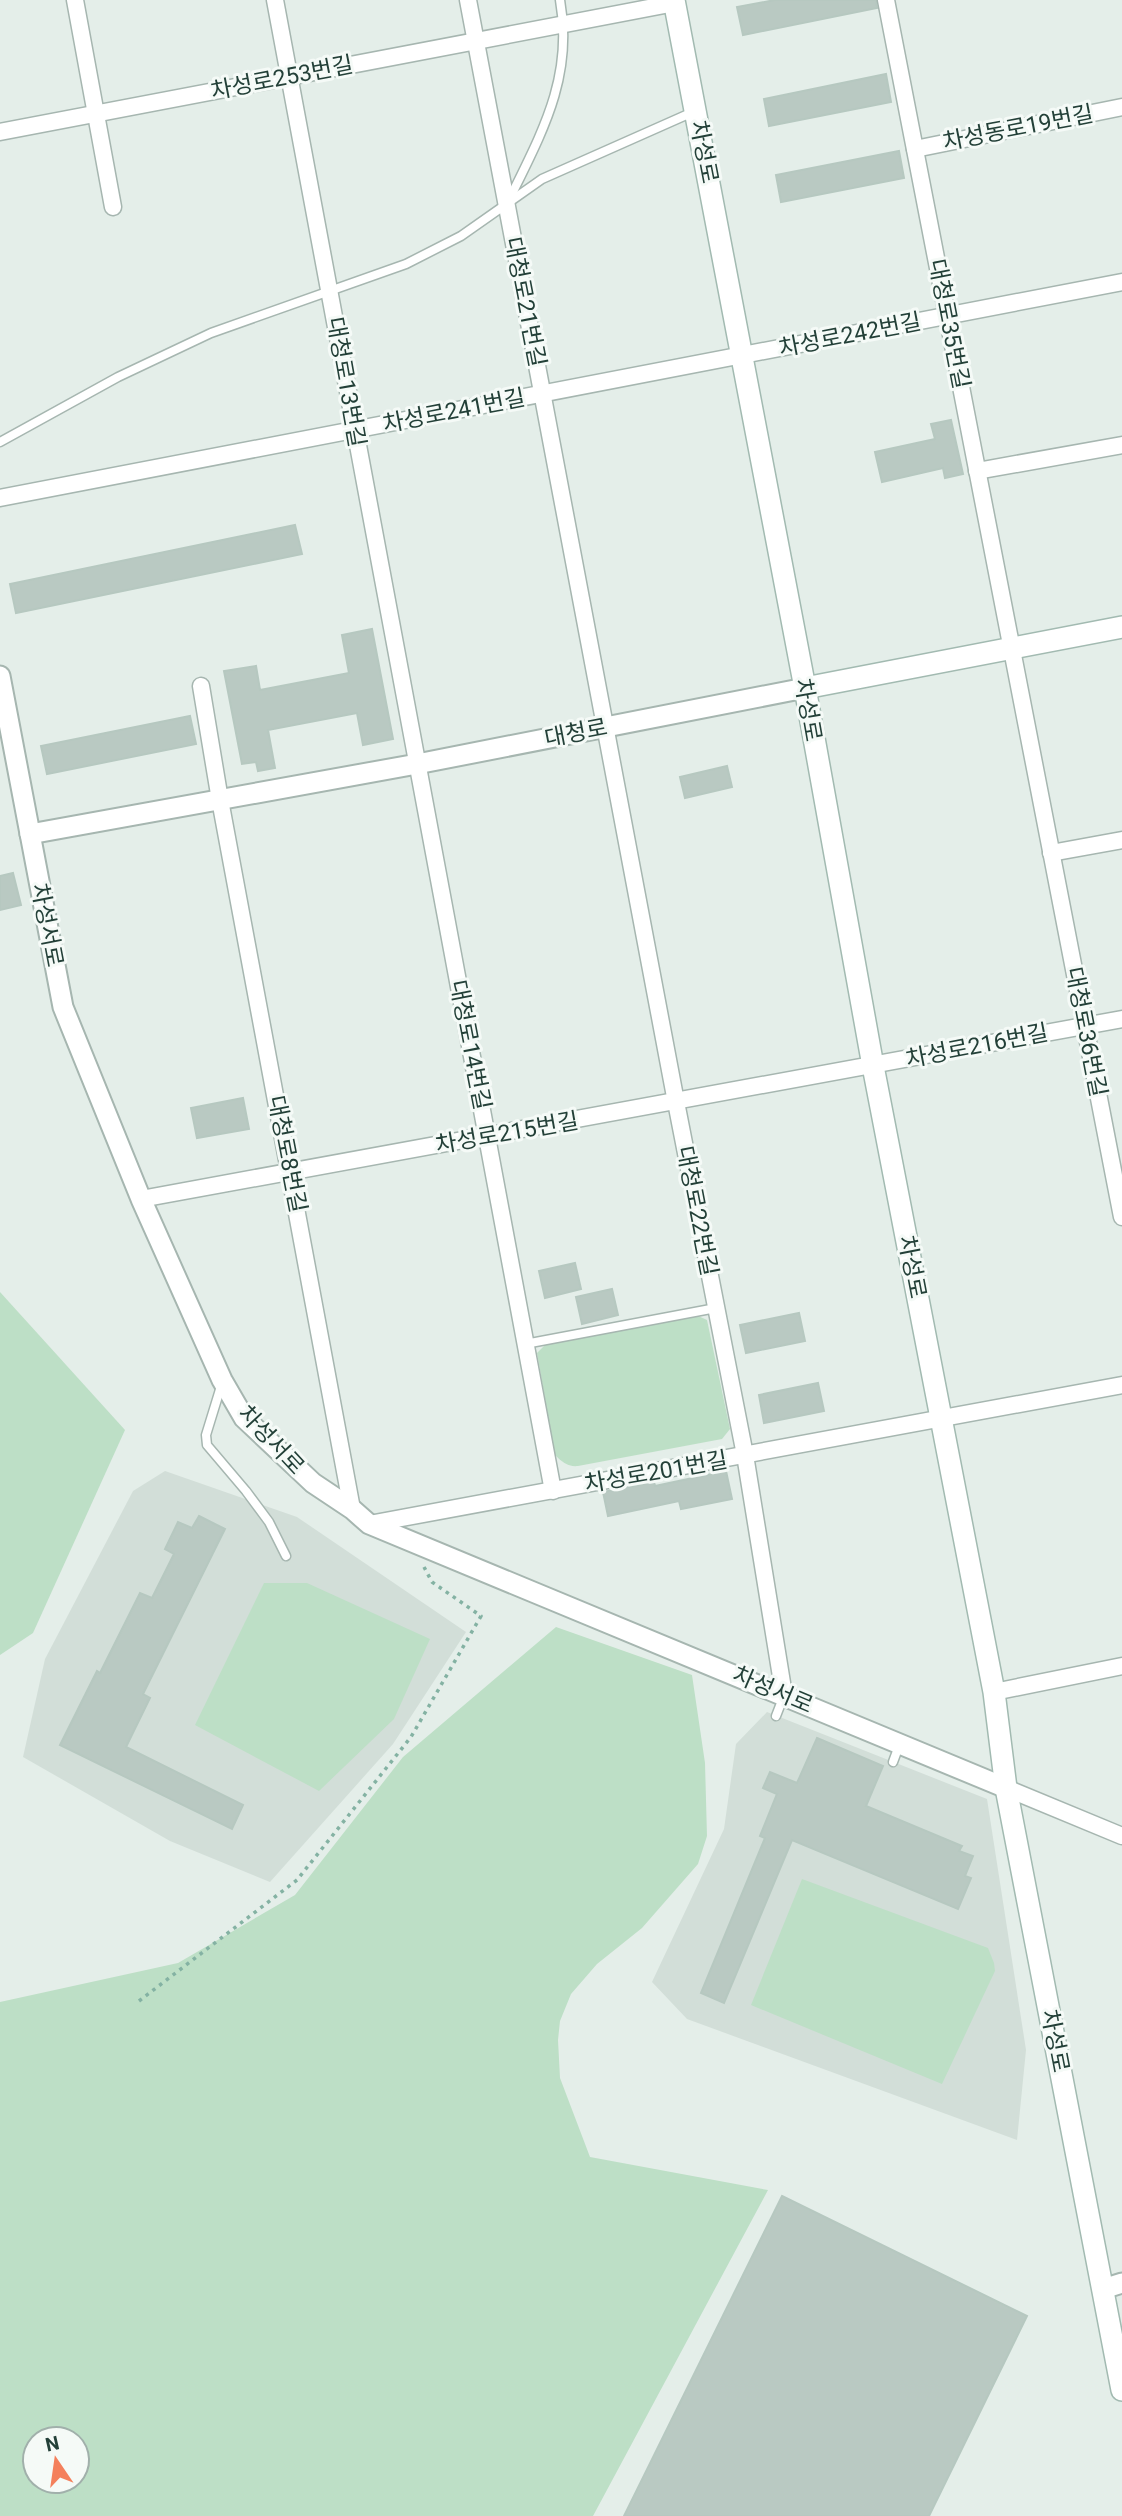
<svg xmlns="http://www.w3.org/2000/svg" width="1122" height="2516" viewBox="0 0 1122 2516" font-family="Roboto,'Noto Sans KR',sans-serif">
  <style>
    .built { fill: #d2ded8 }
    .green { fill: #bddfc6; fill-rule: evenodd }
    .building { fill: #b9c9c2; stroke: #b6c8c0; stroke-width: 2 }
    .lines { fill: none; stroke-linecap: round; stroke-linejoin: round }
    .service-casing { stroke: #a6b6b0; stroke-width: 11 }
    .minor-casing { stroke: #a6b6b0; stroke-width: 19 }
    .tertiary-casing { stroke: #a6b6b0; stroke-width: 23 }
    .secondary-casing { stroke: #a2bab1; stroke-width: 24 }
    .path { stroke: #84b2a3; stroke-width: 3.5; stroke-dasharray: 3.5 5; stroke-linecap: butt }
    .service { stroke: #fff; stroke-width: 8 }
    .minor { stroke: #fff; stroke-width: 16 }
    .tertiary { stroke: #fff; stroke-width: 19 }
    .secondary { stroke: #fff; stroke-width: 21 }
    .labels { text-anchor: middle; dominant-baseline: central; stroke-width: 6; stroke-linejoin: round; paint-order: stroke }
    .street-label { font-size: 23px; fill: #234038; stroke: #f5faf7 }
  </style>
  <rect width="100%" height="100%" fill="#e4eee9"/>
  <!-- built -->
  <g class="built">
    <path d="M165,1471l132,46 169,115 -73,112 -123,138 -100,-41 -147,-84 22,-98 88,-168z"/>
    <path d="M767,1712l220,87 39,251 -9,90 -330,-121 -35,-37 72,-153 12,-85z"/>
  </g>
  <!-- green -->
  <g class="green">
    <path d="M0,1292l125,138 -92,203 -33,22z"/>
    <path d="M696,1315l11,5 23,109 -8,10 -144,27c-10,1 -16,-4 -23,-11l-18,-102 11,-11z"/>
    <path d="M264,1583h43l123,56 -36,80 -75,72 -124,-66z"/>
    <path d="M556,1627l136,48 13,88 2,73 -9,28 -56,64 -45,36 -26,30 -11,27 -2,19 2,38 30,79 178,33 -175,326h-593v-514l178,-39 117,-68 108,-138zM35,2439h42v42h-42z"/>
    <path d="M802,1879l186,69 6,15 1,8 -53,113 -191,-79z"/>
  </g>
  <!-- building -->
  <g class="building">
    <path d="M775,0h101l1,8 -134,27 -6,-28z"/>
    <path d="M886,74l5,28 -122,24 -5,-27z"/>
    <path d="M899,151l5,27 -123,24 -5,-27z"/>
    <path d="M951,420l12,54 -18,4 -2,-10 -61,14 -7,-30 60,-13 -4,-15z"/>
    <path d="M295,525l7,29 -286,59 -6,-29z"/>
    <path d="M372,629l21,110 -30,6 -6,-32 -89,17 7,38 -17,3 -2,-9 -14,2 -18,-93 32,-5 4,24 89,-17 -7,-38z"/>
    <path d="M190,716l6,28 -149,30 -6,-28z"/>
    <path d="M727,766l5,21 -47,11 -5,-21z"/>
    <path d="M13,873l8,32 -21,5v-34z"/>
    <path d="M243,1098l6,31 -52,9 -6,-30z"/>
    <path d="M575,1263l6,26 -36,9 -6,-27z"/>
    <path d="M612,1289l6,26 -36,9 -6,-27z"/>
    <path d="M799,1313l6,28 -59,12 -6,-28z"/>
    <path d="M818,1383l6,28 -60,12 -5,-28z"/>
    <path d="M726,1471l6,28 -51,10 -2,-8 -71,15 -5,-24 51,-10 1,4z"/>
    <path d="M199,1516l26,13 -82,165 7,4 -24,49 117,58 -11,24 -172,-84 37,-74 3,2 40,-80 12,5 22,-44 -9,-5 13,-27 14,6z"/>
    <path d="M817,1738l66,28 -17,40 96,40 -3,5 14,5 -8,20 6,2 -13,31 -166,-69 -68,163 -23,-10 64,-155 -5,-2 17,-42 -14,-6 7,-16 27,11z"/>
    <path d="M782,2196l245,120 -98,200h-305z"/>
  </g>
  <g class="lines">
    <!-- service casing -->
    <g class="service-casing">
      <g id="service">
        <path d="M508,202c33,-68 66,-124 52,-202"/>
        <path d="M0,442l118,-65 93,-44 195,-69 55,-28 81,-57 151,-67"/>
        <path d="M525,1344l191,-36"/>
        <path d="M222,1383l-16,52 1,10 39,46 23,31 17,34"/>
        <path d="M776,1716l7,-18"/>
        <path d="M893,1762l7,-19"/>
      </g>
    </g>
    <!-- minor casing -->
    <g class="minor-casing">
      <g id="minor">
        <path d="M75,0l38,207"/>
        <path d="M275,0l278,1491"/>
        <path d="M468,0l208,1102 69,353 39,240"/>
        <path d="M886,0l236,1217"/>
        <path d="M0,132l675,-129"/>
        <path d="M915,149l207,-42"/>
        <path d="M977,471l145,-26"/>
        <path d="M0,498l1122,-216"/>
        <path d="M201,686l19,114 132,709"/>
        <path d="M1051,853l71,-13"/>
        <path d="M141,1199l981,-180"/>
        <path d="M369,1524l753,-139"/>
        <path d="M994,1692l128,-26"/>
        <path d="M1006,1788l116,48"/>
      </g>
    </g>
    <!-- tertiary casing -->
    <g class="tertiary-casing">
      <g id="tertiary">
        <path d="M0,676l63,331 78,192 81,181 22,38 69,65 39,26 17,15 637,264"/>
        <path d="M30,834l387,-70 388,-76"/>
        <path d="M1103,2289l19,-6"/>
      </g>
    </g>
    <!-- secondary casing -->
    <g class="secondary-casing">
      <g id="secondary">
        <path d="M674,0l131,688 68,378 121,626 12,96 116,602"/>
        <path d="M805,688l317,-61"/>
      </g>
    </g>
    <!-- path -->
    <path class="path" d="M139,2001l158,-121 114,-143 70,-121 -49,-34 -8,-15"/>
    <!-- service -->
    <use href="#service" class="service"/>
    <!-- minor -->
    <use href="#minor" class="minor"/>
    <!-- tertiary -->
    <use href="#tertiary" class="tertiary"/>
    <!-- secondary -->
    <use href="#secondary" class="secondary"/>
  </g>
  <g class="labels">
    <!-- street labels -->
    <g class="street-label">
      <text transform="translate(282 78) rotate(-11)">차성로253번길</text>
      <text transform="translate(1018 128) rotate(-11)">차성동로19번길</text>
      <text transform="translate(704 152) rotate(79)">차성로</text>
      <text transform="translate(525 302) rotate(79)">대청로21번길</text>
      <text transform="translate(949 324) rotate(79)">대청로35번길</text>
      <text transform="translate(850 335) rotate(-11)">차성로242번길</text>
      <text transform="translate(346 382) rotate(80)">대청로13번길</text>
      <text transform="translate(454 411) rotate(-11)">차성로241번길</text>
      <text transform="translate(808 710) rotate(80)">차성로</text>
      <text transform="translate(576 733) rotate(-11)">대청로</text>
      <text transform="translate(47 925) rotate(79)">차성서로</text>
      <text transform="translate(1086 1032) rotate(79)">대청로36번길</text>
      <text transform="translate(470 1045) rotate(79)">대청로14번길</text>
      <text transform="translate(977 1046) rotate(-11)">차성로216번길</text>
      <text transform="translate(507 1133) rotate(-10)">차성로215번길</text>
      <text transform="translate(287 1154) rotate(79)">대청로8번길</text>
      <text transform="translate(697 1211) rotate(79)">대청로22번길</text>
      <text transform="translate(912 1267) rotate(79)">차성로</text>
      <text transform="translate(271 1440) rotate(47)">차성서로</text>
      <text transform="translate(656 1472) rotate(-10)">차성로201번길</text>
      <text transform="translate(773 1690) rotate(23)">차성서로</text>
      <text transform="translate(1055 2041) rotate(79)">차성로</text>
    </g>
  </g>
  <!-- north arrow -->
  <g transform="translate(56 2460) rotate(347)"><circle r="33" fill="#f5faf7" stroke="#a1b0ab" stroke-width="2"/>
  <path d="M0-5L12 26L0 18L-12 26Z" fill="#f4805c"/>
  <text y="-10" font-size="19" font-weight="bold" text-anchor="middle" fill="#234038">N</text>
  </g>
</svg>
